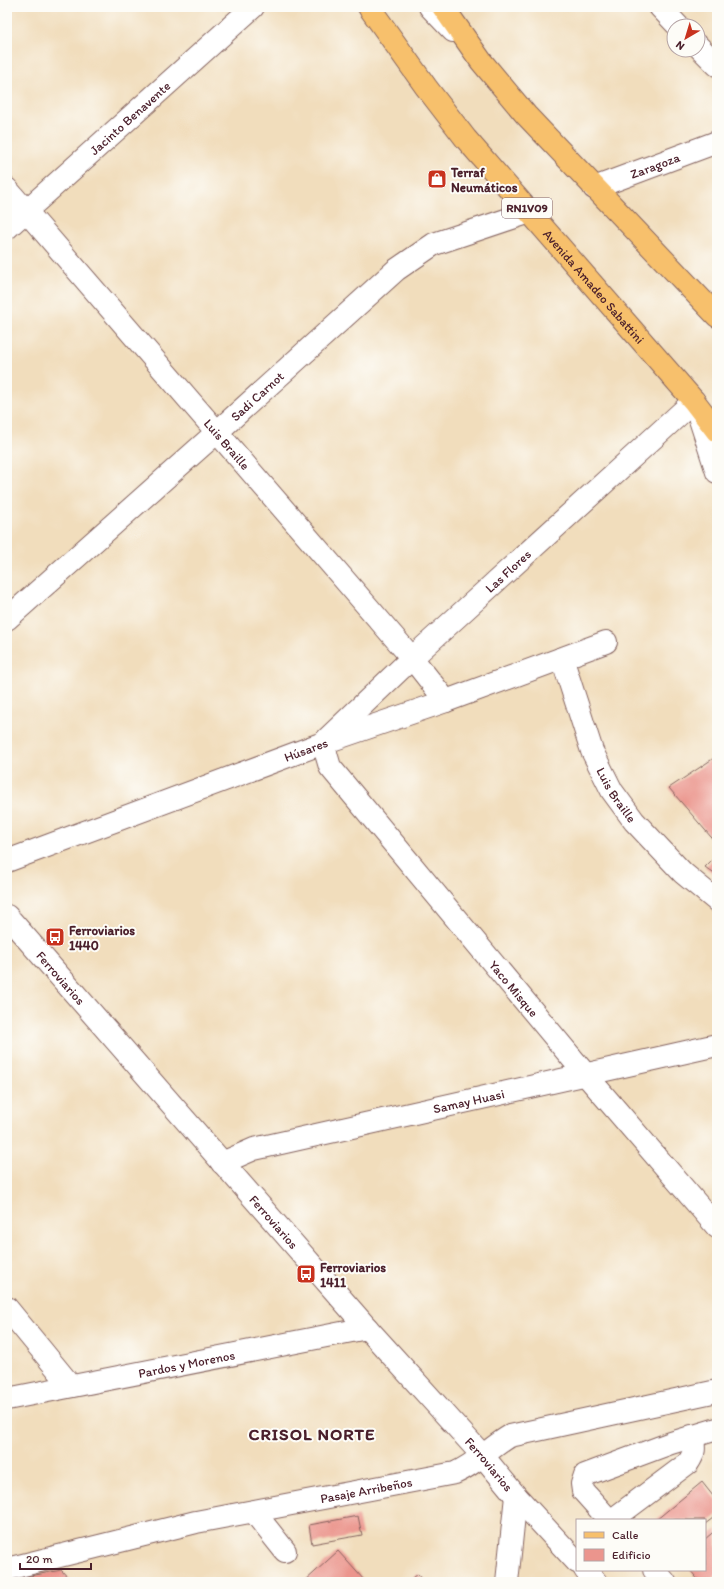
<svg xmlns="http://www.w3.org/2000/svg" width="724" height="1589" viewBox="0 0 724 1589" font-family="Itim,sans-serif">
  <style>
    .building { fill: #eb958d }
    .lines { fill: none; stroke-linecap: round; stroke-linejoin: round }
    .minor-casing { stroke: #84625e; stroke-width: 24 }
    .major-casing { stroke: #84625e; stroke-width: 24 }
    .minor { stroke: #fff; stroke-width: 22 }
    .major { stroke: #f7c06c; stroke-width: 22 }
    .labels { text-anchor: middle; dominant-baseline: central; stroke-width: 4; stroke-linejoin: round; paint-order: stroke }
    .shield { fill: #fdfcf7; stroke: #806168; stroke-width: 1 }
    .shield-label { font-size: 12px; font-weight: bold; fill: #4a1f2b }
    .street-label { font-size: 13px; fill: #4a1f2b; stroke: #fdfcf7 }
    .poi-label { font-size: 13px; font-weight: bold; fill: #4a1f2b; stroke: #fdfcf7; text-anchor: start }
    .district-label { font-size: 17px; font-weight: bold; letter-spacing: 1px; fill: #4a1f2b; stroke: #fdfcf7 }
  </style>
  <rect width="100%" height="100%" fill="#fdfcf7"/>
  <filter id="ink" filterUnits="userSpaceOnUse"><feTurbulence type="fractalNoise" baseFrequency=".025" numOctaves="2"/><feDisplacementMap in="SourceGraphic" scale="8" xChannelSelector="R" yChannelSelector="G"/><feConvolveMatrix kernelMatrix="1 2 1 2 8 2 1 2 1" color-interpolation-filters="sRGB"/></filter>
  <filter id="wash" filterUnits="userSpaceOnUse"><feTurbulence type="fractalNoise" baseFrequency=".012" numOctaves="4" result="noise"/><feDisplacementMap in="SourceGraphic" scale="16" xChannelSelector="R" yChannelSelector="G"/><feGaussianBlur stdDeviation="0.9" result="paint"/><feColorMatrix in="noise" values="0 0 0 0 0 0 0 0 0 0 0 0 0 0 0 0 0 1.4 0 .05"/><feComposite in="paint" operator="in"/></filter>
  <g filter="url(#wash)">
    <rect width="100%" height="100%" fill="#f1ddbc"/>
    <g id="blocks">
      <!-- building -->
      <g class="building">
        <path d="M717,756v88l-48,-56z"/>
        <path d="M717,855v21l-12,-9z"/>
        <path d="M702,1482l15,19v14l-12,9v-4h-49z"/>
        <path d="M358,1516l4,19 -50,9 -3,-19z"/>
        <path d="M717,1529v46l-8,7h-9l-10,-12h15v-31z"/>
        <path d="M338,1551l27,30 -61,1z"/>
        <path d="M61,1570l11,12h-64l2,-2z"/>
        <path d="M418,1574l7,8h-17z"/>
      </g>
    </g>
  </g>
  <g filter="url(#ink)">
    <use href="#blocks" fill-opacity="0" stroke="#84625e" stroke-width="1"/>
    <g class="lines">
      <!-- minor casing -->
      <g class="minor-casing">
        <g id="minor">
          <path d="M430,7l23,24"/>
          <path d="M660,7l18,19"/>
          <path d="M698,46l19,19"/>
          <path id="s1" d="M594,188l123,-46"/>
          <path id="s2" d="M7,189l405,469 34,43"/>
          <path id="s3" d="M7,228l246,-221"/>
          <path d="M695,404l22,68"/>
          <path id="s4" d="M7,619l209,-186 180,-163 38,-26 96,-32"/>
          <path id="s5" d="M562,658l30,93 20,40 22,30 49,52 34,28"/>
          <path id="s6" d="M327,739l85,-81 282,-257"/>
          <path id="s7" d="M323,743l7,24 256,308 131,152"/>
          <path id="s8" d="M7,861l316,-118 123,-42 160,-59"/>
          <path id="s9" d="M7,916l360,412 116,128 33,40 61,66"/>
          <path id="s10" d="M222,1163l32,-14 463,-104"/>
          <path d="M7,1308l64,78"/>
          <path id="s11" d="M7,1399l360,-71"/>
          <path d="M254,1512l31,39"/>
          <path d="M609,1520l-26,-29 -1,-7 3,-9 86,-32 46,-14"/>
          <path d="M612,1520l76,-57c7,-10 7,-15 4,-27"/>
          <path id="s12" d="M7,1569l189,-47 259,-49c21,-9 36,-26 55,-37l207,-45"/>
          <path d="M585,1570l11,12"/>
          <path d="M654,1570l11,12"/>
          <path d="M507,1582l9,-86"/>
        </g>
      </g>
      <!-- major casing -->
      <g class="major-casing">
        <g id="major">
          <path id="s13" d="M369,7l57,80 40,52 228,262 23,30"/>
          <path d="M443,7l38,54 45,54 191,201"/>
        </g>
      </g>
      <!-- minor -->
      <use href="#minor" class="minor"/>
      <!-- major -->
      <use href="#major" class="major"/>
    </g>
  </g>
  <!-- icons -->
  <defs>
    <g id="shop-square" transform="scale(1)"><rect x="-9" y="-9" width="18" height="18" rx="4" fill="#c8321e" stroke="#fdfcf7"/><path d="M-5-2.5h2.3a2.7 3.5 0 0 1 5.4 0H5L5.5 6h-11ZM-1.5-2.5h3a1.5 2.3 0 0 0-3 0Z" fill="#fff"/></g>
    <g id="bus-square" transform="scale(1)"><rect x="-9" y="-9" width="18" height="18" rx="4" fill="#c8321e" stroke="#fdfcf7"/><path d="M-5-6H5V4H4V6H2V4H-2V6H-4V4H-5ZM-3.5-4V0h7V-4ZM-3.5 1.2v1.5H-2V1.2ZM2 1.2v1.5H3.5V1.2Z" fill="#fff"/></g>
  </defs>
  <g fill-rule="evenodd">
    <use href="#shop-square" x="437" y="179"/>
    <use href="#bus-square" x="55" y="937"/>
    <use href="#bus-square" x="306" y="1274"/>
  </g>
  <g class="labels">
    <!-- shield labels -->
    <rect class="shield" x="502" y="198" width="50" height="20" rx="3"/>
    <g class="shield-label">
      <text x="527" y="208">RN1V09</text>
    </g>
    <!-- street labels -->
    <g class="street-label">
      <text stroke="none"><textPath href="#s3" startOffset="165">Jacinto Benavente</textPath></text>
      <text stroke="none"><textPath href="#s1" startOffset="65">Zaragoza</textPath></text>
      <text stroke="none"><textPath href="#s13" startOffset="359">Avenida Amadeo Sabattini</textPath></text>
      <text stroke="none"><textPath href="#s4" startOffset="335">Sadi Carnot</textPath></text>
      <text stroke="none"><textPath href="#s2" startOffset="337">Luis Braille</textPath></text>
      <text stroke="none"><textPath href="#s6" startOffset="247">Las Flores</textPath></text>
      <text stroke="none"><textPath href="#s8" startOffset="319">Húsares</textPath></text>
      <text stroke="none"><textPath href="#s5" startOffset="148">Luis Braille</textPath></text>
      <text stroke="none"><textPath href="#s9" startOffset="82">Ferroviarios</textPath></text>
      <text stroke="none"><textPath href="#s7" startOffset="313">Yaco Misque</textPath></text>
      <text stroke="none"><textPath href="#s10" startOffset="255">Samay Huasi</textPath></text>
      <text stroke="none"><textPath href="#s9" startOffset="406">Ferroviarios</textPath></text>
      <text stroke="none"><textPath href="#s11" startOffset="183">Pardos y Morenos</textPath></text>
      <text stroke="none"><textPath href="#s9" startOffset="730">Ferroviarios</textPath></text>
      <text stroke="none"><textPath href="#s12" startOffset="368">Pasaje Arribeños</textPath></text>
    </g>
    <!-- poi labels -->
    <g class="poi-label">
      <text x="451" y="172">Terraf<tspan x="451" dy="15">Neumáticos</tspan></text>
      <text x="69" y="930">Ferroviarios<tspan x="69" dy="15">1440</tspan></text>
      <text x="320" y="1267">Ferroviarios<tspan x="320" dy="15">1411</tspan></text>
    </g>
    <!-- district labels -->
    <g class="district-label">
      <text x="312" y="1434">CRISOL NORTE</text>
    </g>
  </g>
  <!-- margin -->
  <rect width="724" height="1589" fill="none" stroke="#fdfcf7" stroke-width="24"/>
  <!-- legend -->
  <rect x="576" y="1519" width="130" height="52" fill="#fdfcf7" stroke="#b5a4a5"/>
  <rect x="584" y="1532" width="20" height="6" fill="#f7c06c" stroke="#b5a4a5"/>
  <text x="612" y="1539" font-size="12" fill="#4a1f2b">Calle</text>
  <rect x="584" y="1549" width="20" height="12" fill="#eb958d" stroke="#b5a4a5"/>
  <text x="612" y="1559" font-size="12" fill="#4a1f2b">Edificio</text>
  <!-- north arrow -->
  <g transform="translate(686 38) rotate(218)"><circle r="19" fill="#fdfcf7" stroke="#b5a4a5"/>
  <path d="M0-3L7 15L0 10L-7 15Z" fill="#c8321e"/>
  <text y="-6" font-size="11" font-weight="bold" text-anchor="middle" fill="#4a1f2b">N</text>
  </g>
  <!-- scale -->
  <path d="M20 1563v6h71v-6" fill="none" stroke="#4a1f2b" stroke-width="2"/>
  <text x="26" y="1563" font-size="12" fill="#4a1f2b" stroke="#fdfcf7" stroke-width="3" paint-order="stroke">20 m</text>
</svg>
